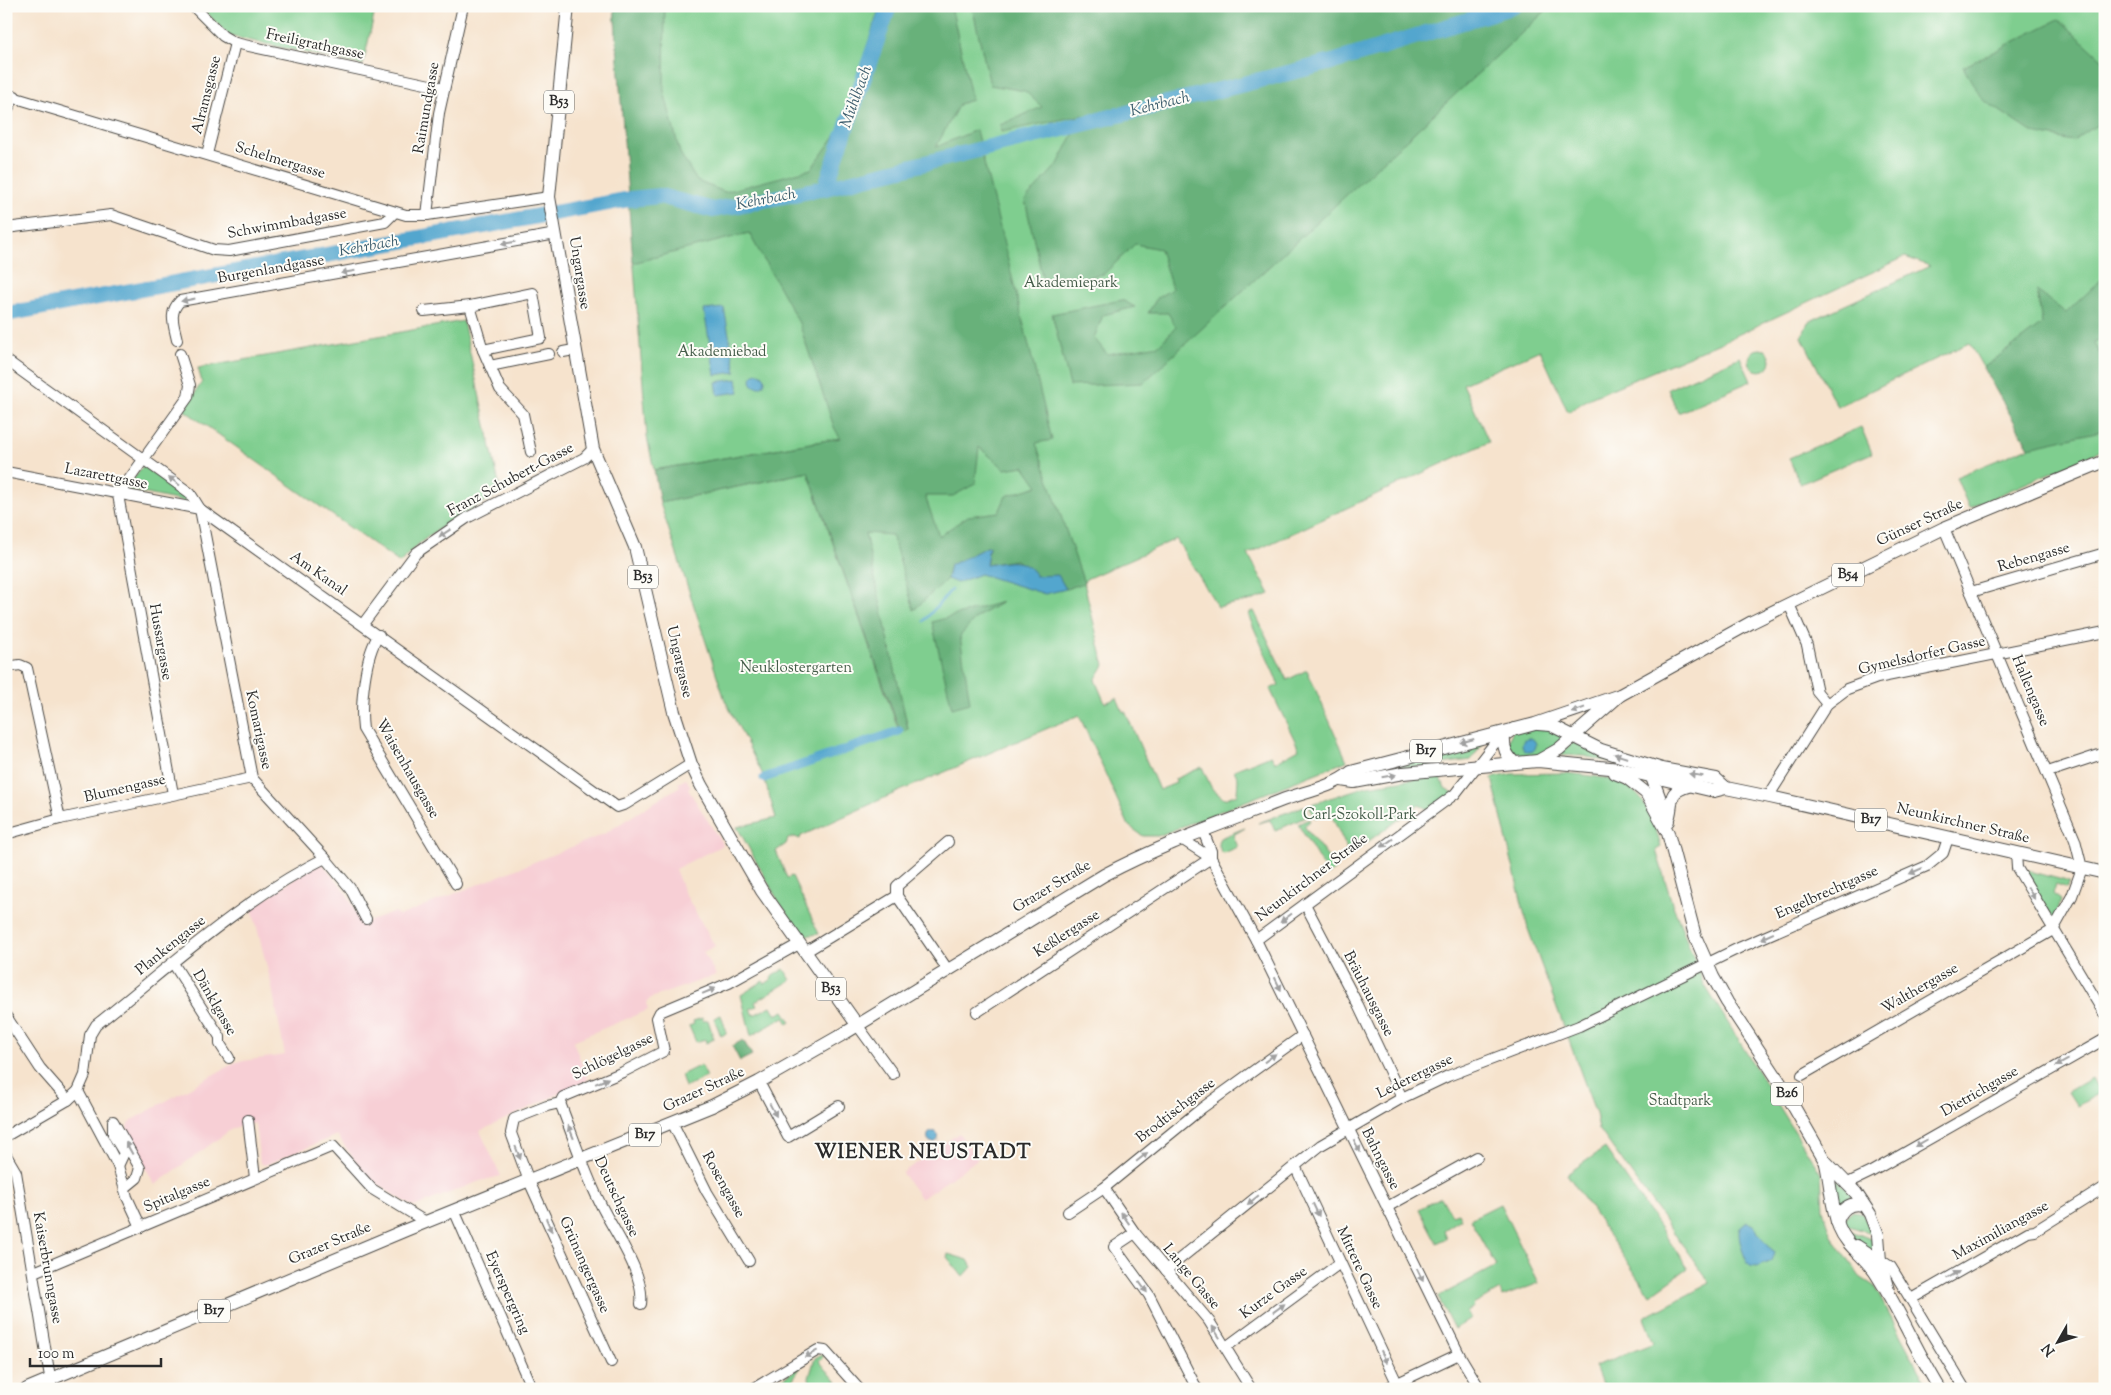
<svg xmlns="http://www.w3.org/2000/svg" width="2111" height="1395" viewBox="0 0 2111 1395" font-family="'Sorts Mill Goudy',serif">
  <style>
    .built { fill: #f7cfd5 }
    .green { fill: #7fce8f; stroke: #557c5d }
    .forest { fill: #67b17a; stroke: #496e52; fill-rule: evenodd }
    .water { fill: #53a6ce; stroke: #3f687c }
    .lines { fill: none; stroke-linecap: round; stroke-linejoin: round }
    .stream { stroke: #53a6ce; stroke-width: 2.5 }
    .canal { stroke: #53a6ce; stroke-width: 9 }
    .river { stroke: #53a6ce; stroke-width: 16 }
    .minor-casing { stroke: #494743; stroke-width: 12 }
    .major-casing { stroke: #494743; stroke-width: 14 }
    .minor { stroke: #fff; stroke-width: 10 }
    .major { stroke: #fff; stroke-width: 12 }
    .oneway { fill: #a0a0a0 }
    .labels { text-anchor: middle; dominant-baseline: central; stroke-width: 4; stroke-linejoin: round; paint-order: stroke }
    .shield { fill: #fdfcf7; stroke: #6a6a68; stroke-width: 1 }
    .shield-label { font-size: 14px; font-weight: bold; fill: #2b2b2b }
    .street-label { font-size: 15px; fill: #2b2b2b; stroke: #fdfcf7 }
    .park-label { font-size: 15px; fill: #445c49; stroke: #fdfcf7 }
    .water-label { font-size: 16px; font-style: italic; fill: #3b5c6c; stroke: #fdfcf7 }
    .district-label { font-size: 20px; font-weight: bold; letter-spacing: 1px; fill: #2b2b2b; stroke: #fdfcf7 }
  </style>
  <rect width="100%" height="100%" fill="#fdfcf7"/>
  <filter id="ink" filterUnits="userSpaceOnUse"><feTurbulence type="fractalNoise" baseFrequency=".02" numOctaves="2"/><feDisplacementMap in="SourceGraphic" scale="10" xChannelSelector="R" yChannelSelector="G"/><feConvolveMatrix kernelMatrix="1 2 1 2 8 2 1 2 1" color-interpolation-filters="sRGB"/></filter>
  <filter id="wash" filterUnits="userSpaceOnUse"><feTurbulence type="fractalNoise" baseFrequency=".0096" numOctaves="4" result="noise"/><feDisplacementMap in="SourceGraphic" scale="20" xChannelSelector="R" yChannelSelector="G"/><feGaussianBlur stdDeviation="1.12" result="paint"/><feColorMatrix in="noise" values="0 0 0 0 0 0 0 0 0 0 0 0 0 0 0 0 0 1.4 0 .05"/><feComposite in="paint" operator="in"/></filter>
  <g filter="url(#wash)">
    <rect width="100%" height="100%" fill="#f6e3cd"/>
    <!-- built -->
    <g class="built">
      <path d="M686,779l5,8 -3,2 35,56 -48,24 9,23 31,54 -12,6 13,23 -65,23 -5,5 2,7 -75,31 15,39 -108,51 21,45 -21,5 -66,26 -46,-28 -31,-44 -72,30 -5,-2 -5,-40 -22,5 -78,57 -27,-51 -1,-8 5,-6 104,-58 49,-7 -14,-72 -19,-75 49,-34 21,-11 23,28 17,33 33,-12 4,4 205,-82 76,-48 -2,-3z"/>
      <path d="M959,1133l19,26 -57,40 -19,-26z"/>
    </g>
    <!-- green -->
    <g class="green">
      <path d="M200,6h176l-13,59 -134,-29z"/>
      <path d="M614,6h1491v443l-136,59 -13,-31 73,-30 -60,-104 -132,64 -35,-70 6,-15 122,-56 -25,-9 -185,86 -130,55 -22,14 -28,-62 -77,34 26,58 -241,112 22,40 -17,6 -35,7 -42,-68 -90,40 -2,4 20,82 -9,15 10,23 12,-5 6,14 2,-1 34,79 17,-7 -1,-4 27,-12 10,22 12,10 13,-5 1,-15 -4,-9 37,-15 4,7 24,-13 -29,-60 9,-4 -30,-68 1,-5 4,-1 33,69 20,-10 40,91 -189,75h-15l-14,-10 -50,-111 -186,79 -92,42 -1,3 -5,-2 -7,2 -2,5 -10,7 11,27 5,-2 27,58 -16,2 -24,-34 -42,-75 39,-9 -13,-43 -38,-75 -65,-197 148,-31 92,262 8,-5 -68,-291 -186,32 -7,-33z"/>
      <path d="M463,321l38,172c-33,18 -78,41 -101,70l-216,-153 18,-28 -4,-14z"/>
      <circle cx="1760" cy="360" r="11"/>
      <path d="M1740,357l11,24 -73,32 -10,-24z"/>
      <path d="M1861,427l11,26 -72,31 -11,-26z"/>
      <path d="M143,466l45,32v3l-3,1 -57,-12 -1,-2z"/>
      <path d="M1535,724l38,11 -14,14 -45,14 -10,-15 10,-19z"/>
      <path d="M1484,742l-13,18 -104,14z"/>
      <path d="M1573,742l66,27 -55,-13 -25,-1z"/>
      <path d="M1565,773c63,6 79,11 96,74l-5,3 16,53 32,81 117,190 2,36 9,26 28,41 14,9 55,103h-325l-9,-23 59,-23 -10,-25 66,-35 -111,-154 -3,-15 -68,-185 -36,-151 19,-4z"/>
      <path d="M1440,775l5,13 10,6 -23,17 -13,-6 -74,53 2,-9 -18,-39 -14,8 -6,-13 58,-19z"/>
      <path d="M1304,806l4,10 -33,15 -5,-11 -12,3z"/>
      <path d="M1309,819l1,2 -6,5 32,42 -8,7 -30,-51z"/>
      <path d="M1245,828l-12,7 5,12 -14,6 -3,-1 -3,-10 2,-4z"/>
      <path d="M2026,870l44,12 -3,6 -11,-4 -3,10 8,6 -6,21 -31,-49z"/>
      <path d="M784,969l7,11 -36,22 2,4 -7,3 4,6 17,-9 5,9 8,-4 7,11 -3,2 -4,-7 -33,19 -10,-41 22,-14 2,3 7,-5 -1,-2z"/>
      <path d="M721,1015l6,18 -6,3 -7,-18z"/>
      <path d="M702,1018l1,3 5,-1 6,19 -8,4 -1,-4 -9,3 -7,-16 5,-2 -1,-3z"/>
      <path d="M701,1065l6,12 -22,10 -4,-12z"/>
      <path d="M2092,1078l8,15 -23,13 -9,-14z"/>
      <path d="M1605,1148l83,120 -38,27 -83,-121z"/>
      <path d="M1834,1176l18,19 -13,12z"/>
      <path d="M1441,1197l10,18 7,-2 3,6 -17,11 3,8 -10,5 -18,-34z"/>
      <path d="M1500,1204l39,79 -37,14 -2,-7 -27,15 1,2 -7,4 4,8 -17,10 -16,-32 58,-31 -26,-47z"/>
      <path d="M1853,1211l10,2 9,19h-5l-23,-8 1,-6z"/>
      <path d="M1848,1232h6l19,8 1,14 -13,-8z"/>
      <path d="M948,1254l20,6 4,7 -9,10 -16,-20z"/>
      <path d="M820,1355h5l-6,6 24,28h-33l1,-3 -2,-8 6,-20z"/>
      <path d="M802,1365l-9,14 1,10h-15l-16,-5 19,-5z"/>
    </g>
    <!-- forest -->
    <g class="forest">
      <path d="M614,6h51l-1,85 16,62 17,28 28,11 86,-23 29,-40 40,-123h71l21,94 -13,4 -23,43 40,-17 76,310 -16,3 48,140 -18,6 -8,-13h-22l-20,-16 -30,5 3,-18 -39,18 -3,14 -33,31 -22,-75 -27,-2 43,196 -7,5 -93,-262 -148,31 -6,-33 186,-32 -6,-11 -35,-104 -50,-90 -116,30zM979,447l26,22 19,-3 14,20 -32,10 -7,16 -31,4 -29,20 -14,-40h28l22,-12z"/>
      <path d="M972,6h356l15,4 6,-4h202l-408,377 -73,3 -18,-72 70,-14 13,7 -32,8 -9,23 13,16 52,-9 17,-18 -8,-14h-20l9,-15 15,-9 -12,-40 -25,-5 -31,30 -60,11 -19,-85 33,-36 25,-49 -82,17 -1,-7 42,-18 -17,-16 -35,-6z"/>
      <path d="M2059,19l46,43v49l-5,12 -27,18 -40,-8 -51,-34 -19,-32z"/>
      <path d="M2105,276v61l-11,5 11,23v65l-76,17 -46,-79 59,-44 -5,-33 29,22z"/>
      <path d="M1002,602l-25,15 -17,19 10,67 -18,5 -20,-86z"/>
      <path d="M743,1040l9,15 -12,6 -8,-15z"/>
    </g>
    <!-- water -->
    <g class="water">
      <path d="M724,308l12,64 -21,3 -11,-65z"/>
      <circle cx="758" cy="380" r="7"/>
      <path d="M737,379l2,13 -21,3 -2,-13z"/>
      <path d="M989,546l-3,19c21,-3 38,-9 50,11l22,-1 8,14 -21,5 -65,-20 -23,9 -10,-4 3,-14z"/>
      <circle cx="1529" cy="745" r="7"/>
      <circle cx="933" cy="1137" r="5.5"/>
      <path d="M1747,1222l8,4 4,9 15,17 -3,9 -14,6 -7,-1c-5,-5 -14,-31 -10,-38z"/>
    </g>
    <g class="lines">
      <!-- stream -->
      <path class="stream" d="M924,621l27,-31"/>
      <!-- canal -->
      <path class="canal" d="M764,778l135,-47"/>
      <!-- river -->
      <g class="river">
        <path d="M825,188l64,-182"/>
        <path d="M6,314l624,-115 30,-3 53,14 112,-22 511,-127 178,-55"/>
      </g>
    </g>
  </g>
  <g filter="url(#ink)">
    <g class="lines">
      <!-- minor casing -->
      <g class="minor-casing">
        <g id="minor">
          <path d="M193,6l30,30 12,7 209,45"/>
          <path d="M6,95l400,120h21l122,-18"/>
          <path d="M6,112l9,-16"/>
          <path d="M207,154l28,-111"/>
          <path d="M427,215l12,-102 24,-107"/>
          <path d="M6,228l105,-13 103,35 15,1 156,-29 10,-10"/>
          <path d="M470,306l13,44 17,39 23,25 8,38"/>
          <path d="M424,311l46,-5 63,-13 8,45 -58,12"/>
          <path d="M177,340c-3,-15 -9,-27 3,-39l376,-67"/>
          <path d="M563,352l11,-2"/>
          <path d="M6,360l184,133 10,16 417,298 9,-3 65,-40"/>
          <path d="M490,366l59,-12"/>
          <path d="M6,472l194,37"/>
          <path d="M200,509l52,269 73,80 25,30 16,31"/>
          <path d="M1971,592l134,-39"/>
          <path d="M1789,604l18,41 10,47 10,12"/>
          <path d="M363,624l53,-71 51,-35 117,-60 9,-9"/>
          <path d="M379,635c-14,19 -19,70 -16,94l93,155"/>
          <path d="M6,667l14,-2 7,3 33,151"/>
          <path d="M2048,772l57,-19"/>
          <path d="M173,794l-55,-299 70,-98 2,-12 -10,-31"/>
          <path d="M1770,797l3,-8 54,-85 20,-15 30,-11 228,-46"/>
          <path d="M1203,831l8,20v7"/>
          <path d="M6,834l54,-15 192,-41"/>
          <path d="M1183,840l28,18 45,82 203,414 21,35"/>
          <path d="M2016,853l1,15 88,147"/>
          <path d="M897,896l51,74"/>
          <path d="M1305,904l53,101 44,93"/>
          <path d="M1256,940l199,-146 39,-50 10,-8"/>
          <path d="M805,952l92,-56v-10l51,-44"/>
          <path d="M173,963l47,74v7l9,14"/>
          <path d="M977,1012l234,-154"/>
          <path d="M6,1016l34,52 28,32"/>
          <path d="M858,1026l35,48"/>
          <path d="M1802,1075l251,-145 19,-34 10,-28 -7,-28 -131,-312"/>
          <path d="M759,1082l29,55 51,-31"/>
          <path d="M78,1091l40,75 9,31 14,30"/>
          <path d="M560,1103c13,33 24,68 40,100 13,28 45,69 41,101"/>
          <path d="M248,1120l7,58"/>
          <path d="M673,1124l34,68 42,69"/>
          <path d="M6,1136l62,-36 10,-9 7,-16 5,-40 6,-10c73,-58 145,-125 229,-167"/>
          <path d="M6,1155l10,17 36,217"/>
          <path d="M118,1166l6,-13 -11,-18v-14l27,47 -3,10 -11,9"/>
          <path d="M1295,1166l102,217"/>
          <path d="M1846,1184l25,-12 234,-133"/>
          <path d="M1104,1188l31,45 74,88 42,68"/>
          <path d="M1387,1207l90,-50"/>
          <path d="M454,1210l78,179"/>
          <path d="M1068,1212l36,-24 98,-80 101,-73"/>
          <path d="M1135,1233l-21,14 35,48 48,94"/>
          <path d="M1857,1245l34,22 74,122"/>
          <path d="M1166,1270l155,-125 81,-47 46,-22 131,-50 162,-79 186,-81 16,-13 5,-15"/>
          <path d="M34,1272l299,-126 39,43 54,33"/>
          <path d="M1911,1299l117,-67 7,-1 70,-44"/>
          <path d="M1226,1347l114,-84"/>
          <path d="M611,1362l-82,-181 -18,-48 3,-14 33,-13 13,-3 3,-6 60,-25 41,-21 -7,-33 3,-6 69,-29 70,-39"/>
          <path d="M753,1389l65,-39 7,1 34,38"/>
          <path d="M1385,1389l74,-35"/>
        </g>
      </g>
      <!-- major casing -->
      <g class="major-casing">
        <g id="major">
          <path d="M568,6l-19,191 44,252 42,98 39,165 17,52 10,21 61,106 96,135"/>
          <path d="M1538,724l13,1 50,25 61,19 54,10 10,9"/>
          <path d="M1514,729l-10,7c-1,12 2,18 10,27"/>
          <path d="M1538,761l21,-12 61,-54 132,-73 192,-94 161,-67"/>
          <path d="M1650,772l18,49"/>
          <path d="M1615,773l12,5 19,15 22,40 27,103 18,41 14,25 52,79 46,80 31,32 14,21 8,21 2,26 9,33"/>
          <path d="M1341,780l13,2 49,-9 135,-12 82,8 94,22 12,-3 44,9 335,76"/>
          <path d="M1669,816c4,-17 -1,-24 19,-30"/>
          <path d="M1826,1164c5,21 5,43 13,63 8,20 27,30 38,48 23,36 40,77 63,114"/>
          <path d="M1837,1222c4,-13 12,-20 26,-17"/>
          <path d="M27,1389l379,-159 306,-124 47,-24 86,-49 259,-158c56,-30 117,-51 176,-74 23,-9 52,-13 71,-29l184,-48 85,-29"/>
        </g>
      </g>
      <!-- minor -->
      <use href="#minor" class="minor"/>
      <!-- major -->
      <use href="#major" class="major"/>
    </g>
    <!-- one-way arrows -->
    <defs><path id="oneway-solid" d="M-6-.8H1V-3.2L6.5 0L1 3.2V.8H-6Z" transform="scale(1.25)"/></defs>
    <g class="oneway">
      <use href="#oneway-solid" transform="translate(508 243) rotate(170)"/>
      <use href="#oneway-solid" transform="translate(348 272) rotate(170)"/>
      <use href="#oneway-solid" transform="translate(188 300) rotate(169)"/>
      <use href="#oneway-solid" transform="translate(174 481) rotate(-143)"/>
      <use href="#oneway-solid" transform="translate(445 533) rotate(146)"/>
      <use href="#oneway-solid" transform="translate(1578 710) rotate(159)"/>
      <use href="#oneway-solid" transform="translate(1467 741) rotate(165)"/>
      <use href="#oneway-solid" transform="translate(1621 756) rotate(-162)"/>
      <use href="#oneway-solid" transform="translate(1696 775) rotate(-170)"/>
      <use href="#oneway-solid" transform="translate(1389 776) rotate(-10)"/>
      <use href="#oneway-solid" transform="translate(1387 843) rotate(144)"/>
      <use href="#oneway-solid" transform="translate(1916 871) rotate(156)"/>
      <use href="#oneway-solid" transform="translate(2031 893) rotate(60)"/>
      <use href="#oneway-solid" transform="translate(1286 918) rotate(143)"/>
      <use href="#oneway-solid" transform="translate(1767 936) rotate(156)"/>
      <use href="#oneway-solid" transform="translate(1278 984) rotate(64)"/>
      <use href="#oneway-solid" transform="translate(709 991) rotate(-23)"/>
      <use href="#oneway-solid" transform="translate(1270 1058) rotate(-36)"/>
      <use href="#oneway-solid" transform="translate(2062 1063) rotate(151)"/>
      <use href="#oneway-solid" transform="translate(602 1081) rotate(-23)"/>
      <use href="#oneway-solid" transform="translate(773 1110) rotate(62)"/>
      <use href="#oneway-solid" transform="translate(571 1132) rotate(-112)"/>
      <use href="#oneway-solid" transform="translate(1921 1143) rotate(150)"/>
      <use href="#oneway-solid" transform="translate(1357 1146) rotate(63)"/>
      <use href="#oneway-solid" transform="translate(129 1148) rotate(-119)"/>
      <use href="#oneway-solid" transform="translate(518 1153) rotate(69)"/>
      <use href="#oneway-solid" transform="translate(1142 1157) rotate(-39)"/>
      <use href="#oneway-solid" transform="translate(1253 1200) rotate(141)"/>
      <use href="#oneway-solid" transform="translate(1316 1210) rotate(65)"/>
      <use href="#oneway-solid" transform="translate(1125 1218) rotate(-125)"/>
      <use href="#oneway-solid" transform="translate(549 1225) rotate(66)"/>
      <use href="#oneway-solid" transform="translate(1420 1275) rotate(64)"/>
      <use href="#oneway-solid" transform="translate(1953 1275) rotate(-30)"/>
      <use href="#oneway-solid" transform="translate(1143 1287) rotate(54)"/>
      <use href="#oneway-solid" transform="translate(1279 1308) rotate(-36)"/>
      <use href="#oneway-solid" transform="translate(1216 1332) rotate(-123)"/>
      <use href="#oneway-solid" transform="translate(811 1354) rotate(152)"/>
      <use href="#oneway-solid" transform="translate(1384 1357) rotate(65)"/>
    </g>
  </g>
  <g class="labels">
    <!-- shield labels -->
    <g class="shield">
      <rect x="544" y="90.5" width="30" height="23" rx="4"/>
      <rect x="1832" y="563.5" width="32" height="23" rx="4"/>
      <rect x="628" y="565.5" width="30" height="23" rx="4"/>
      <rect x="1410" y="739.5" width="32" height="23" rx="4"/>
      <rect x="1855" y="808.5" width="32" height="23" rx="4"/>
      <rect x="816" y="977.5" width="30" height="23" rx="4"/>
      <rect x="1771" y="1082.5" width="32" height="23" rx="4"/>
      <rect x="629" y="1123.5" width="32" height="23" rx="4"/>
      <rect x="198" y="1299.5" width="32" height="23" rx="4"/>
    </g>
    <g class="shield-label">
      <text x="559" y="102">B53</text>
      <text x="1848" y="575">B54</text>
      <text x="643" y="577">B53</text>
      <text x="1426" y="751">B17</text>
      <text x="1871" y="820">B17</text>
      <text x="831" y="989">B53</text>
      <text x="1787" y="1094">B26</text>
      <text x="645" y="1135">B17</text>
      <text x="214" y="1311">B17</text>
    </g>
    <!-- street labels -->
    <g class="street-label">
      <text transform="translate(315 45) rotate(12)">Freiligrathgasse</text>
      <text transform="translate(207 95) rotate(-76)">Alramsgasse</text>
      <text transform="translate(427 108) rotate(-80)">Raimundgasse</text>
      <text transform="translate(280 161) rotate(17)">Schelmergasse</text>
      <text transform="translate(287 224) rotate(-10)">Schwimmbadgasse</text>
      <text transform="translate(271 270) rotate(-10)">Burgenlandgasse</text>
      <text transform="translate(579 273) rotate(81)">Ungargasse</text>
      <text transform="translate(106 477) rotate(11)">Lazarettgasse</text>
      <text transform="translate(511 480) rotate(-28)">Franz Schubert-Gasse</text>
      <text transform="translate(1920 523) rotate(-25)">Günser Straße</text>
      <text transform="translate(2034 558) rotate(-16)">Rebengasse</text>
      <text transform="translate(318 574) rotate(35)">Am Kanal</text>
      <text transform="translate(160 642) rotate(80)">Hussargasse</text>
      <text transform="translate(1922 656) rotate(-13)">Gymelsdorfer Gasse</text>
      <text transform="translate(679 662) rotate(77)">Ungargasse</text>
      <text transform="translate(2030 691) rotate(67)">Hallengasse</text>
      <text transform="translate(258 730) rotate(78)">Komarigasse</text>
      <text transform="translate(407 769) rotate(60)">Waisenhausgasse</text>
      <text transform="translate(125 789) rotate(-13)">Blumengasse</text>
      <text transform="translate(1963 824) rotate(13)">Neunkirchner Straße</text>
      <text transform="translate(1312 878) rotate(-37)">Neunkirchner Straße</text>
      <text transform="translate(1052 887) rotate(-31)">Grazer Straße</text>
      <text transform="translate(1827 893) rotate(-24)">Engelbrechtgasse</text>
      <text transform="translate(1067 934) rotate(-33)">Keßlergasse</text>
      <text transform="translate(171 946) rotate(-39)">Plankengasse</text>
      <text transform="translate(1920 989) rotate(-30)">Walthergasse</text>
      <text transform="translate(1368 994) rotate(63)">Bräuhausgasse</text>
      <text transform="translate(214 1003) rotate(60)">Dänklgasse</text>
      <text transform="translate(613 1057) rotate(-26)">Schlögelgasse</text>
      <text transform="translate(1415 1077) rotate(-26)">Lederergasse</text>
      <text transform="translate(704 1090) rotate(-25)">Grazer Straße</text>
      <text transform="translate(1980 1092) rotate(-30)">Dietrichgasse</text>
      <text transform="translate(1176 1111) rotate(-38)">Brodtischgasse</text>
      <text transform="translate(1380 1159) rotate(63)">Bahngasse</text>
      <text transform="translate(723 1185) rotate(61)">Rosengasse</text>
      <text transform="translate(177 1195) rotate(-23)">Spitalgasse</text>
      <text transform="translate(616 1197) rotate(65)">Deutschgasse</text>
      <text transform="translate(2001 1231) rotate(-29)">Maximiliangasse</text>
      <text transform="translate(330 1244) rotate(-23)">Grazer Straße</text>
      <text transform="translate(584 1265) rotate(66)">Grünangergasse</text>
      <text transform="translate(47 1268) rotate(80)">Kaiserbrunngasse</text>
      <text transform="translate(1359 1268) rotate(65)">Mittere Gasse</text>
      <text transform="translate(1191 1277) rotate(50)">Lange Gasse</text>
      <text transform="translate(507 1293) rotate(66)">Eyerspergring</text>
      <text transform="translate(1274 1293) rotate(-36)">Kurze Gasse</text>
    </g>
    <!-- park labels -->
    <g class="park-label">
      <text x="1071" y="283">Akademiepark</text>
      <text x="722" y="352">Akademiebad</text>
      <text x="796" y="668">Neuklostergarten</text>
      <text x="1360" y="815">Carl-Szokoll-Park</text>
      <text x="1680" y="1101">Stadtpark</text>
    </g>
    <!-- water labels -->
    <g class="water-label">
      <text transform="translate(857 97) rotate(-70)">Mühlbach</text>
      <text transform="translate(1160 105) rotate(-14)">Kehrbach</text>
      <text transform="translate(766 200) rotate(-11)">Kehrbach</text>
      <text transform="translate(369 247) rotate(-10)">Kehrbach</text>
    </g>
    <!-- district labels -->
    <g class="district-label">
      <text x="923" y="1153">WIENER NEUSTADT</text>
    </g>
  </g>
  <!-- margin -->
  <rect width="2111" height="1395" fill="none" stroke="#fdfcf7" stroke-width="25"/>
  <!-- north arrow -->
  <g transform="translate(2058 1342) rotate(231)" stroke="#fdfcf7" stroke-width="4" paint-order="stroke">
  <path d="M0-4L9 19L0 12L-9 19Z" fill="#2b2b2b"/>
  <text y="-8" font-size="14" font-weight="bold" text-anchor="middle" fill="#2b2b2b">N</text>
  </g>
  <!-- scale -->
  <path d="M30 1358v8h131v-8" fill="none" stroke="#2b2b2b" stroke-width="2.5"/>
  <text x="38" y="1358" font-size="15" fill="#2b2b2b" stroke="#fdfcf7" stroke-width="4" paint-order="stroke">100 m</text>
</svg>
